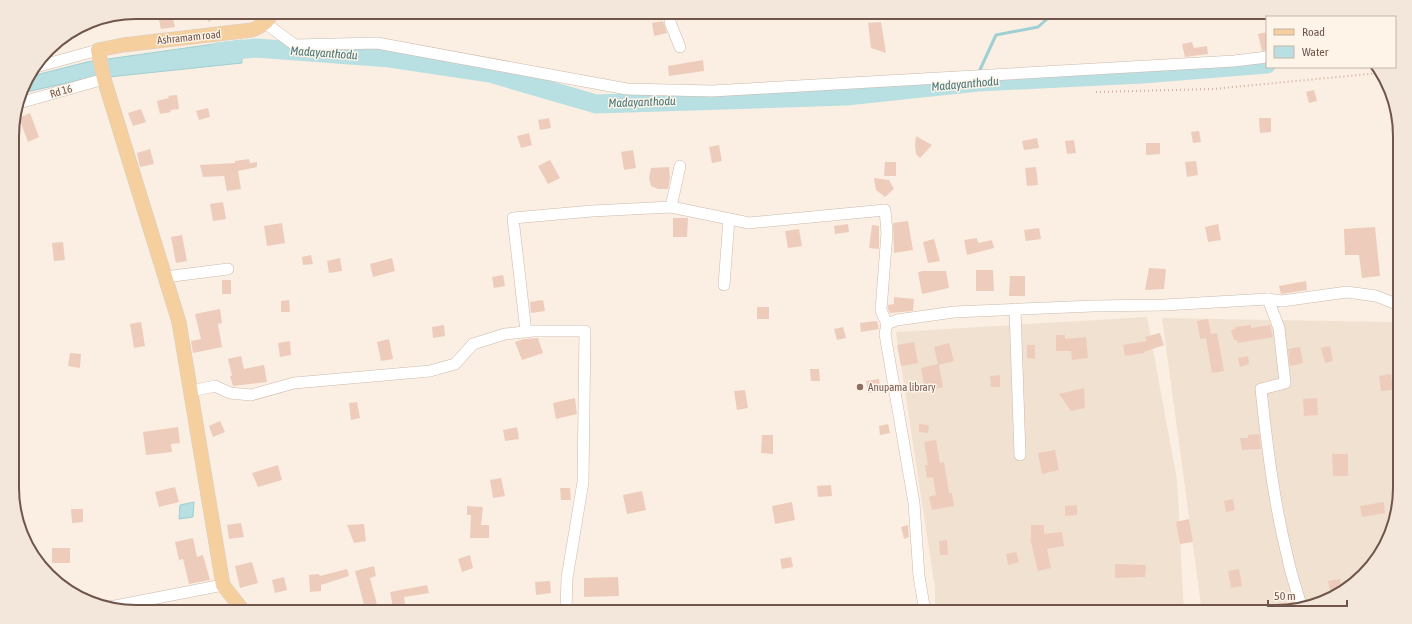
<svg xmlns="http://www.w3.org/2000/svg" width="1412" height="624" viewBox="0 0 1412 624" font-family="'Asap Condensed',sans-serif">
  <style>
    .residential { fill: #f1e1d1 }
    .water { fill: #b8dfe2; stroke: #9fcfd3 }
    .lines { fill: none; stroke-linecap: round; stroke-linejoin: round }
    .stream { stroke: #9fcfd3; stroke-width: 3 }
    .river { stroke: #b8dfe2; stroke-width: 19 }
    .building { fill: #eeccbc }
    .minor-casing { stroke: #cdb9ad; stroke-width: 12 }
    .major-casing { stroke: #d7cfcc; stroke-width: 15 }
    .path { stroke: #d2b09f; stroke-width: 2; stroke-dasharray: 1 3; stroke-linecap: butt }
    .minor { stroke: #fff; stroke-width: 11 }
    .major { stroke: #f5cf9e; stroke-width: 14 }
    .education-dot { fill: #8d6e63; stroke: #fef4e8; stroke-width: 1.5 }
    .labels { text-anchor: middle; dominant-baseline: central; stroke-width: 3; stroke-linejoin: round; paint-order: stroke }
    .street-label { font-size: 11px; fill: #70554a; stroke: #fef4e8 }
    .education-label { font-size: 11px; fill: #785e54; stroke: #fef4e8; text-anchor: start }
    .water-label { font-size: 12px; font-style: italic; fill: #43777c; stroke: #fef4e8 }
    .rim { fill: none; stroke: #70554a; stroke-width: 2 }
  </style>
  <rect width="100%" height="100%" fill="#faefe2"/>
  <!-- residential -->
  <g class="residential">
    <path d="M1147,317l30,163 7,132h-249v-24l-39,-256z"/>
    <path d="M1162,318l230,4 8,60v106l-10,48 -21,34 -24,21 -61,21h-82z"/>
  </g>
  <!-- water -->
  <g class="water">
    <path d="M242,40v23l-162,17 -58,13 3,-12 3,-4 59,-15z"/>
    <path d="M194,502l-1,15 -14,2 1,-14z"/>
  </g>
  <g class="lines">
    <!-- stream -->
    <path class="stream" d="M978,74l18,-39 42,-8 17,-15"/>
    <!-- river -->
    <path class="river" d="M217,52l39,-4 134,10 100,15 106,31 250,-8 132,-14 164,-8 125,-10"/>
  </g>
  <!-- building -->
  <g class="building">
    <path d="M200,12h20l-11,10z"/>
    <path d="M173,18l2,9 -14,2 -2,-9z"/>
    <path d="M663,21l4,12 -13,3 -2,-13z"/>
    <path d="M881,22l5,31 -15,-5 -3,-25z"/>
    <path d="M1267,32v18l-5,1 -4,-17z"/>
    <path d="M1192,42l2,6 13,-2 1,8 -23,3 -3,-13z"/>
    <path d="M703,60l1,11 -35,5 -1,-10z"/>
    <path d="M1314,90l3,11 -8,2 -3,-11z"/>
    <path d="M177,95l2,14 -9,1 1,2 -11,2 -3,-13 12,-3 -1,-2z"/>
    <path d="M208,108l2,9 -11,3 -3,-9z"/>
    <path d="M141,109l5,13 -13,4 -5,-13z"/>
    <path d="M30,113l9,24 -11,5 -9,-24z"/>
    <path d="M549,118l2,10 -11,2 -2,-10z"/>
    <path d="M1259,118h12v14l-11,1z"/>
    <path d="M1199,131l2,11 -8,1 -2,-11z"/>
    <path d="M529,133l3,12 -11,3 -4,-12z"/>
    <path d="M916,136l16,9 -12,13 -4,-4 -1,-9z"/>
    <path d="M1037,138l2,10 -15,2 -2,-9z"/>
    <path d="M1074,140l2,13 -9,1 -2,-13z"/>
    <path d="M1146,143h14v11l-14,1z"/>
    <path d="M719,145l3,16 -10,2 -3,-16z"/>
    <path d="M150,149l4,15 -14,3 -3,-14z"/>
    <path d="M633,150l3,18 -12,2 -3,-18z"/>
    <path d="M249,159l1,4 7,-1v5l-19,4 3,18 -14,2 -3,-15 -21,1 -3,-12 35,-2v-2z"/>
    <path d="M550,160l10,18 -12,6 -10,-18z"/>
    <path d="M1196,161l2,14 -11,2 -2,-15z"/>
    <path d="M885,162h11v14h-12z"/>
    <path d="M669,167l1,11 -2,11h-10l-7,-3 -2,-8 2,-10z"/>
    <path d="M1036,167l2,18 -11,1 -2,-18z"/>
    <path d="M874,178l15,2 5,9 -9,8 -9,-7z"/>
    <path d="M223,202l3,17 -13,2 -3,-17z"/>
    <path d="M673,218h15l-1,19h-14z"/>
    <path d="M908,221l5,29 -19,3 -1,-30z"/>
    <path d="M282,223l3,20 -18,3 -3,-20z"/>
    <path d="M848,224l1,8 -14,2 -1,-8z"/>
    <path d="M1218,224l3,16 -13,2 -3,-15z"/>
    <path d="M872,225l7,1v23l-10,-1z"/>
    <path d="M1375,227l5,49 -18,2 -3,-23h-14l-1,-26z"/>
    <path d="M1039,228l2,11 -15,2 -2,-11z"/>
    <path d="M799,229l3,17 -14,2 -3,-17z"/>
    <path d="M182,235l5,26 -11,2 -5,-26z"/>
    <path d="M977,238l1,5 14,-3 2,8 -27,7 -3,-15z"/>
    <path d="M934,239l6,22 -12,2 -5,-21z"/>
    <path d="M63,242l2,18 -11,1 -2,-18z"/>
    <path d="M311,255l2,9 -10,1 -1,-8z"/>
    <path d="M340,258l2,13 -13,2 -2,-12z"/>
    <path d="M392,258l3,13 -22,6 -3,-13z"/>
    <path d="M1149,268l17,1 -2,20 -19,1z"/>
    <path d="M976,270h17l1,21h-18z"/>
    <path d="M923,271h23l3,17 -27,6 -4,-22z"/>
    <path d="M503,275l2,11 -11,2 -2,-11z"/>
    <path d="M1010,276h15v20h-16z"/>
    <rect x="222" y="280" width="9" height="14"/>
    <path d="M1306,281l1,9 -26,4 -2,-8z"/>
    <path d="M894,297l20,2 -1,12 -23,2 -2,-4v-4l6,-1z"/>
    <path d="M289,300l1,12h-9v-11z"/>
    <path d="M543,300l2,11 -14,2 -1,-11z"/>
    <rect x="757" y="307" width="12" height="12"/>
    <path d="M220,309l2,14 -4,1 4,23 -29,6 -2,-12 10,-2 -6,-25z"/>
    <path d="M1208,319l3,15 6,-1 7,38 -12,2 -6,-35 -6,1 -3,-18z"/>
    <path d="M877,321l2,8 -18,3 -1,-9z"/>
    <path d="M141,322l4,24 -11,2 -4,-24z"/>
    <path d="M444,325l1,11 -12,2 -1,-11z"/>
    <path d="M1251,325v3l19,-3 3,12 -35,6 -1,-3h-3l-3,-10 4,-1v-2z"/>
    <path d="M843,327l3,11 -9,2 -3,-11z"/>
    <path d="M1160,333l4,12 -20,7v1l-19,3 -2,-11 24,-4 -2,-4z"/>
    <path d="M1056,335h9v4l21,-2 2,21 -16,2 -1,-9h-15z"/>
    <path d="M538,338l5,15 -21,7 -7,-18 9,-3z"/>
    <path d="M389,339l4,20 -12,2 -4,-19z"/>
    <path d="M290,341l1,14 -11,2 -2,-14z"/>
    <path d="M914,342l4,21 -17,3 -4,-21z"/>
    <path d="M949,343l5,18 -15,4 4,22 -18,4 -4,-23 17,-4 -4,-17z"/>
    <path d="M1027,345h8v14l-8,-1z"/>
    <path d="M1330,346l3,15 -8,2 -4,-15z"/>
    <path d="M1300,347l3,16 -13,3 -2,-17z"/>
    <path d="M70,353l11,1 -1,14 -12,-2z"/>
    <path d="M241,356l3,13 20,-4 3,17 -34,4 -3,-10h2l-4,-17z"/>
    <path d="M1248,356l1,8 -9,3 -2,-9z"/>
    <path d="M810,369h9l1,12h-9z"/>
    <path d="M1391,374l2,16 -12,1 -2,-15z"/>
    <path d="M1000,375v12h-9l-1,-11z"/>
    <path d="M879,379l2,12 -13,2 -2,-12z"/>
    <path d="M1084,388l1,20 -14,3 -12,-17z"/>
    <path d="M745,390l3,18 -11,2 -3,-19z"/>
    <path d="M575,398l2,16 -21,5 -3,-16z"/>
    <path d="M1317,398l1,17 -14,1 -1,-17z"/>
    <path d="M357,402l3,16 -9,2 -2,-17z"/>
    <path d="M220,421l5,11 -12,5 -4,-11z"/>
    <path d="M888,424l2,9 -10,2 -1,-9z"/>
    <path d="M919,424l10,1 -1,8 -9,-1z"/>
    <path d="M178,427l2,16 -9,1 1,8 -26,3 -3,-23z"/>
    <path d="M517,427l2,12 -14,2 -2,-11z"/>
    <path d="M1259,434l2,15 -19,1 -2,-12h8v-3z"/>
    <path d="M762,435h11v19l-12,-1z"/>
    <path d="M936,440l4,23 4,-1 5,31h3l2,13 -22,4 -3,-13 7,-2 -3,-18 -6,1 -2,-13h3l-4,-23z"/>
    <path d="M1055,450l4,20 -17,4 -4,-21z"/>
    <path d="M1332,454h16v22h-15z"/>
    <path d="M278,465l4,15 -24,7 -6,-14z"/>
    <path d="M501,478l4,18 -12,2 -3,-18z"/>
    <path d="M831,485l1,11 -14,1 -1,-11z"/>
    <path d="M175,487l4,15 -20,5 -4,-15z"/>
    <path d="M560,488h10l1,12h-10z"/>
    <path d="M642,491l4,19 -19,4 -4,-19z"/>
    <path d="M1233,499l2,11 -9,2 -2,-11z"/>
    <path d="M792,502l3,18 -20,4 -3,-18z"/>
    <path d="M1384,502l1,11 -23,4 -2,-11z"/>
    <path d="M1077,505v10l-12,1v-10z"/>
    <path d="M467,506l16,1 -2,18h8v13h-19l1,-23h-4z"/>
    <path d="M71,509h12v13l-11,1z"/>
    <path d="M1189,519l4,23 -13,2 -4,-22z"/>
    <path d="M241,523l3,14 -15,2 -2,-14z"/>
    <path d="M364,524l2,17 -12,2 -7,-18z"/>
    <path d="M908,525l1,12 -5,2 -3,-12z"/>
    <path d="M1031,525h13v9l18,-2 2,14 -17,3 4,19 -13,3 -8,-33h1z"/>
    <path d="M193,538l4,19 6,-2 7,25 -21,4 -6,-25 -4,1 -4,-18z"/>
    <path d="M947,540l1,15h-8l-1,-14z"/>
    <rect x="52" y="548" width="18" height="15"/>
    <path d="M1016,552l3,10 -11,3 -2,-11z"/>
    <path d="M470,555l3,13 -11,4 -4,-13z"/>
    <path d="M791,557l2,10 -11,2 -2,-10z"/>
    <path d="M252,562l6,21 -18,5 -5,-22z"/>
    <path d="M1115,564l31,1 -1,12 -30,1z"/>
    <path d="M374,566l2,10 -6,2 9,34h-13l-11,-41z"/>
    <path d="M347,569l2,7 -28,9v6l-11,1 -1,-17 10,-1 1,2z"/>
    <path d="M1239,569l3,17 -11,2 -3,-17z"/>
    <path d="M284,577l3,13 -12,3 -3,-13z"/>
    <path d="M618,577l1,19 -35,1v-19z"/>
    <path d="M1340,579l2,13 -11,4 -3,-15z"/>
    <path d="M550,581l1,12 -15,2 -1,-13z"/>
    <path d="M427,585l2,8 -25,4 1,7 -12,3 -3,-15z"/>
  </g>
  <g class="lines">
    <!-- minor casing -->
    <g class="minor-casing">
      <g id="minor">
        <path d="M670,12v10l10,25"/>
        <path d="M265,23l30,22 82,-2 250,46 85,2 522,-30 33,-4"/>
        <path d="M36,67l62,-17"/>
        <path d="M19,103l85,-24"/>
        <path d="M671,207l9,-41"/>
        <path d="M165,277l63,-8"/>
        <path d="M724,285l5,-66"/>
        <path d="M1268,299l11,29 6,55 -24,6c6,57 13,114 27,170 3,16 9,31 13,47"/>
        <path d="M1015,309l5,146"/>
        <path d="M887,324l10,-4 57,-8 139,-6 71,-1 104,-6 14,2 65,-9 29,4 23,9"/>
        <path d="M526,332l-13,-114 79,-7 79,-4 78,16 136,-13 2,23 -6,77 6,14 -2,10 29,169 5,73 6,36"/>
        <path d="M191,391l24,-5 15,7 21,2 43,-12 136,-12 25,-7 18,-20 32,-10 28,-3h52l-2,151 -16,96 -1,34"/>
        <path d="M110,607l113,-22"/>
      </g>
    </g>
    <!-- major casing -->
    <g class="major-casing">
      <path id="major" d="M244,612l-21,-27 -44,-263 -75,-243 -6,-29 25,-5 129,-15c9,-4 17,-8 20,-18"/>
    </g>
    <!-- path -->
    <path class="path" d="M1096,92l117,-3 166,-16"/>
    <!-- minor -->
    <use href="#minor" class="minor"/>
    <!-- major -->
    <use href="#major" class="major"/>
  </g>
  <!-- markers -->
  <circle class="education-dot" cx="860" cy="387" r="4"/>
  <g class="labels">
    <!-- street labels -->
    <g class="street-label">
      <text transform="translate(189 37) rotate(-6)">Ashramam road</text>
      <text transform="translate(61 91) rotate(-16)">Rd 16</text>
    </g>
    <!-- education labels -->
    <g class="education-label">
      <text x="868" y="387">Anupama library</text>
    </g>
    <!-- water labels -->
    <g class="water-label">
      <text transform="translate(324 53) rotate(4)">Madayanthodu</text>
      <text transform="translate(965 84) rotate(-5)">Madayanthodu</text>
      <text transform="translate(642 102) rotate(-2)">Madayanthodu</text>
    </g>
  </g>
  <!-- crop -->
  <path d="M0 0H1412V624H0ZM136 19H1276A117 117 0 0 1 1393 136V488A117 117 0 0 1 1276 605H136A117 117 0 0 1 19 488V136A117 117 0 0 1 136 19Z" fill="#f3e7db" fill-rule="evenodd"/>
  <path class="rim" d="M136 19H1276A117 117 0 0 1 1393 136V488A117 117 0 0 1 1276 605H136A117 117 0 0 1 19 488V136A117 117 0 0 1 136 19Z"/>
  <!-- legend -->
  <rect x="1266" y="16" width="130" height="52" fill="#fef4e8" stroke="#c5b4a9"/>
  <rect x="1274" y="29" width="20" height="6" fill="#f5cf9e" stroke="#c5b4a9"/>
  <text x="1302" y="36" font-size="12" fill="#70554a">Road</text>
  <rect x="1274" y="46" width="20" height="12" fill="#b8dfe2" stroke="#c5b4a9"/>
  <text x="1302" y="56" font-size="12" fill="#70554a">Water</text>
  <!-- scale -->
  <path d="M1268 600v6h79v-6" fill="none" stroke="#70554a" stroke-width="2"/>
  <text x="1274" y="600" font-size="12" fill="#70554a" stroke="#fef4e8" stroke-width="3" paint-order="stroke">50 m</text>
</svg>
